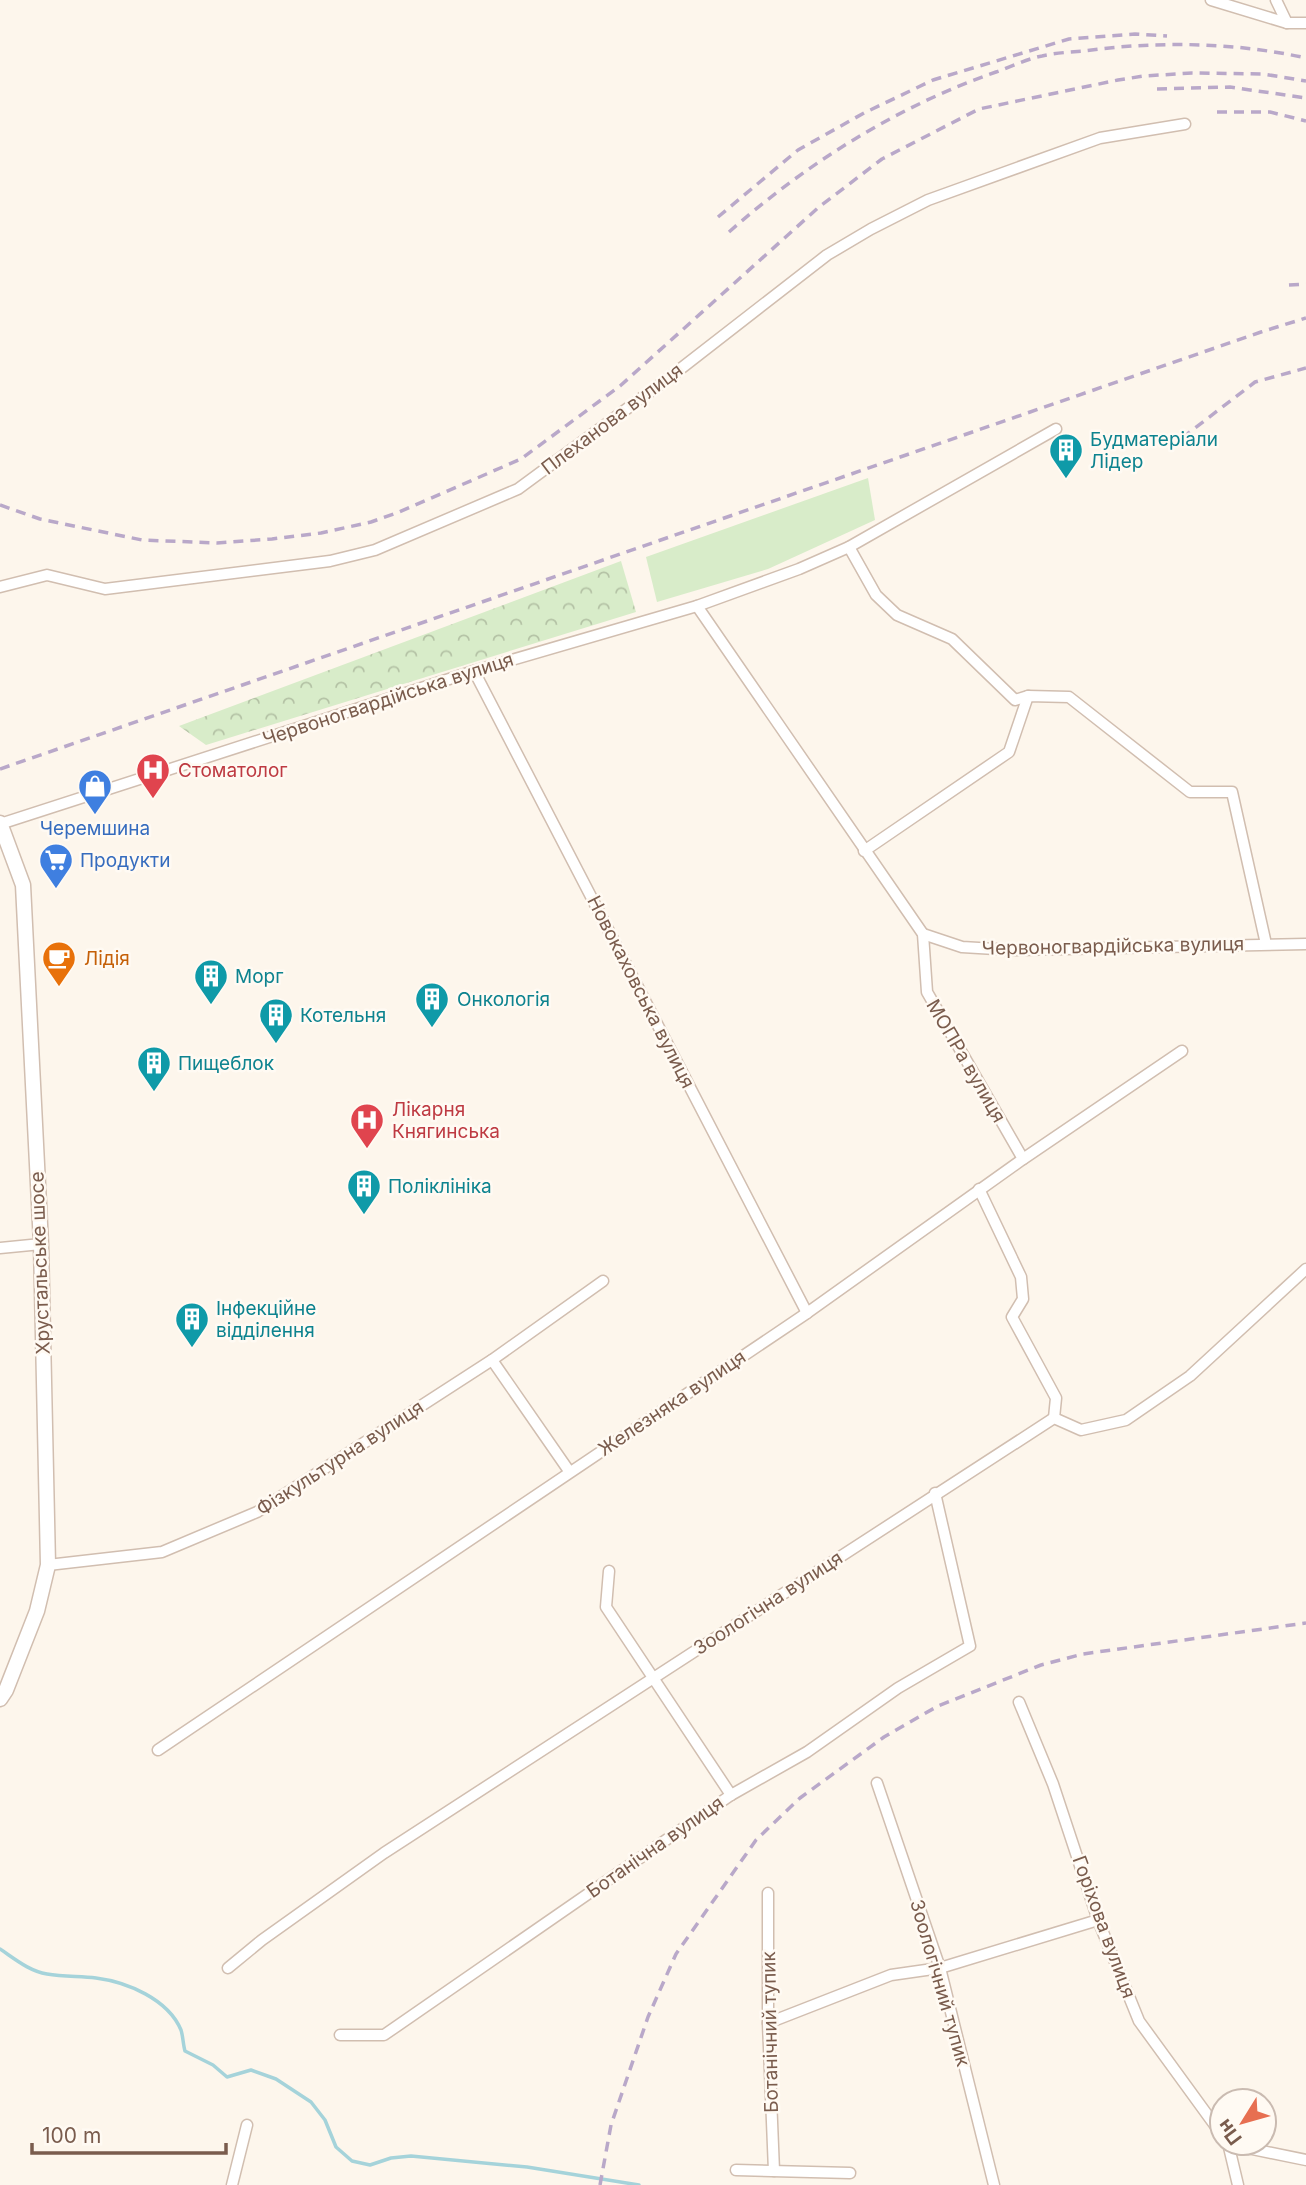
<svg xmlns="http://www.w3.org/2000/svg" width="1306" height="2185" viewBox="0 0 1306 2185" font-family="Inter,sans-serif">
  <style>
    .park { fill: url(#park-crowns) }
    .pitch { fill: #d8ecc9 }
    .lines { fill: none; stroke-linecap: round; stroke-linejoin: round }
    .stream { stroke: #a5d3da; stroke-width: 3.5 }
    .minor-casing { stroke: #d1beb0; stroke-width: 13 }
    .tertiary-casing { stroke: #d1beb0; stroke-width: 17 }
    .minor { stroke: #fff; stroke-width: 10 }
    .tertiary { stroke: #fff; stroke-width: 14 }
    .rail { stroke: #b9a8c9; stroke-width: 3.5; stroke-dasharray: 10 7; stroke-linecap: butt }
    .labels { text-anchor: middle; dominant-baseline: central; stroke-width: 5; stroke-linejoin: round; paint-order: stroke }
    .street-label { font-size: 19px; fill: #7a5c4d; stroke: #fffaf3 }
    .culture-label { font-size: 19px; fill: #0d838f; stroke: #fffaf3; text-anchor: start }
    .health-label { font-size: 19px; fill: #be3a42; stroke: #fffaf3; text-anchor: start }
    .shop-label { font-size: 19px; fill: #366cbe; stroke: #fffaf3 }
    .food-label { font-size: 19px; fill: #c56008; stroke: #fffaf3; text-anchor: start }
  </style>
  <defs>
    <pattern id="park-crowns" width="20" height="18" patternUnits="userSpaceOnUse" patternTransform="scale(1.75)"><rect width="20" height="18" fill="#d8ecc9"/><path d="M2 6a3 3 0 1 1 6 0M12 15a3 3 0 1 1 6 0" fill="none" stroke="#b4c2a5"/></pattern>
  </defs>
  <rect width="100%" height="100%" fill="#fdf6ec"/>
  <!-- park -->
  <path class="park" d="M621,561l15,51 -430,133 -27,-19z"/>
  <!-- pitch -->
  <path class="pitch" d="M868,478l7,42 -107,49 -111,33 -11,-45z"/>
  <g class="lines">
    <!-- stream -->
    <path class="stream" d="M0,1949c15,10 29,22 47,25 17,3 33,2 49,4 31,4 72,21 85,52 2,6 2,14 4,21l28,14 14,12 24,-7 25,9 35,23 14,18 11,27 16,14 18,4 21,-7 20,-2 116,11 112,18"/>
    <!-- minor casing -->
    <g class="minor-casing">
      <g id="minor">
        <path d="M1211,0l76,23h19"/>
        <path d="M1276,0l11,23"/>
        <path d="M849,547l27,48 21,20 55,24 63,61 13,-4 41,1 121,95h42l34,152"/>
        <path d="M0,587l47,-12 58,14 225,-28 45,-11 143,-61 152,-112 157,-122 44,-26 57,-29 172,-62 85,-14"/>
        <path d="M697,606l226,328 4,58 96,167"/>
        <path d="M474,671l333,642"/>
        <path d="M0,824l474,-153 223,-65 102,-37 50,-22 207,-118"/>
        <path d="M864,851l145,-99 19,-56"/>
        <path d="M923,934l39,13 50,3 294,-6"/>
        <path d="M979,1189l42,88 2,22 -11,18 44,81 -2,20"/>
        <path d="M0,1248l41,-4"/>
        <path d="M492,1360l77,111"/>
        <path d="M48,1565l114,-13 95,-40 235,-152 111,-79"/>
        <path d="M609,1571l-3,36 125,188"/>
        <path d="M1019,1702l34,82 45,136 41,101 83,114"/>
        <path d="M158,1750l649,-437 216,-154 159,-108"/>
        <path d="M877,1783l63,185 54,217"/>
        <path d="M768,1893v130l6,148"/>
        <path d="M228,1968l34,-28 122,-87 670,-435 27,12 45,-10 64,-44 116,-107"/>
        <path d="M768,2023l123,-48 49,-7 158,-48"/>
        <path d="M340,2035h44l347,-240 76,-43 91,-64 72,-42 -35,-153"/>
        <path d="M1228,2143l10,42"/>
        <path d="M1228,2144l78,16"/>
        <path d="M736,2170l114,3"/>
        <path d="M232,2185l15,-60"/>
      </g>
    </g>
    <!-- tertiary casing -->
    <g class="tertiary-casing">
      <path id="tertiary" d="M0,823l23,62 18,359 7,321 -11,46 -31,79 -6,9"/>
    </g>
    <!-- minor -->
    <use href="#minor" class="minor"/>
    <!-- tertiary -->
    <use href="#tertiary" class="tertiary"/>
    <!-- rail -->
    <g class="rail">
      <path d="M1157,89l73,-2 76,11"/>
      <path d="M1217,112h53l36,9"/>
      <path d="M718,217l80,-67 66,-37 69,-33 136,-41 66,-5 32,2"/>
      <path d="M729,232c78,-69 169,-126 267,-160 15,-5 30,-13 46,-16 13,-3 28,-4 42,-5 72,-10 150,-9 222,7"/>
      <path d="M1289,285l17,-1"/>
      <path d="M1182,438l73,-56 51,-14"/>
      <path d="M0,505l40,14 102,21 75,3 55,-4 49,-6 50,-11 28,-10 122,-53 99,-73 199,-179 63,-48 97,-50 139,-29 26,-4 48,-3 71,1 43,7"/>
      <path d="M0,769l1261,-437 45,-14"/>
      <path d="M600,2185l11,-60 37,-108 28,-63 80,-114 44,-42 84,-61 54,-31 103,-41 42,-11 223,-31"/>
    </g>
  </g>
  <!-- icons -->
  <defs>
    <g id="building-pin" transform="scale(1.75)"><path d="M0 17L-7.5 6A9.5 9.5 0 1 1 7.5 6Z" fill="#0f9aa8" stroke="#fffaf3"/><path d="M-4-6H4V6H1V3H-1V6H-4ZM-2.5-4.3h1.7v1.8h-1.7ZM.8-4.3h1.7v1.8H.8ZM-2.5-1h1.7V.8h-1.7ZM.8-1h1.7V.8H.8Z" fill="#fff"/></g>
    <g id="hospital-pin" transform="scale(1.75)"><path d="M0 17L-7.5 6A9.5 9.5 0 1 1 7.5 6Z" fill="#e0444e" stroke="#fffaf3"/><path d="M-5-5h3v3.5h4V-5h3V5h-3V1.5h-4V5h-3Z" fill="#fff"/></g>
    <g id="shop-pin" transform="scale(1.75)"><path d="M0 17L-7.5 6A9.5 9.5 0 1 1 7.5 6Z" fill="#3f7fe0" stroke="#fffaf3"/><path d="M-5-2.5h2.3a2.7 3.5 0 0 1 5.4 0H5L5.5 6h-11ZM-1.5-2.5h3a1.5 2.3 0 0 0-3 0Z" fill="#fff"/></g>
    <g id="supermarket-pin" transform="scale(1.75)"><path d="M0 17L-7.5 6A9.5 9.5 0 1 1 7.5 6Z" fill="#3f7fe0" stroke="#fffaf3"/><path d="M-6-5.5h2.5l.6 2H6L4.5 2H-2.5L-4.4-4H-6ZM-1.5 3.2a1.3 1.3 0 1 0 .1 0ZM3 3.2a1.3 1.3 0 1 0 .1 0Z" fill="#fff"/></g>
    <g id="cafe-pin" transform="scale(1.75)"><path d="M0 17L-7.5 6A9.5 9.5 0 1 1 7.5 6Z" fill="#e8710a" stroke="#fffaf3"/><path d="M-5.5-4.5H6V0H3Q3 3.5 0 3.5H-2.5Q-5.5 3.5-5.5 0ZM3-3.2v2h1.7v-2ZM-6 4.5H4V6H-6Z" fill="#fff"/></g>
  </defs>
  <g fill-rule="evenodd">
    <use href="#building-pin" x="1066" y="450"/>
    <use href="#hospital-pin" x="153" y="770"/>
    <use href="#shop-pin" x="95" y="786"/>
    <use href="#supermarket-pin" x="56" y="860"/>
    <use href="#cafe-pin" x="59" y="958"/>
    <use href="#building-pin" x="211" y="976"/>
    <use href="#building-pin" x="432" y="999"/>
    <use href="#building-pin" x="276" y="1015"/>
    <use href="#building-pin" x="154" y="1063"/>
    <use href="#hospital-pin" x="367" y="1120"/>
    <use href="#building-pin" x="364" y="1186"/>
    <use href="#building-pin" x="192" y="1319"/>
  </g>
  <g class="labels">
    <!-- street labels -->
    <g class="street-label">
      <text transform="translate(612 419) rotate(-37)">Плеханова вулиця</text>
      <text transform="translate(388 699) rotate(-18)">Червоногвардійська вулиця</text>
      <text transform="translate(1113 946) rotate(-1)">Червоногвардійська вулиця</text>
      <text transform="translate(641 992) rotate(63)">Новокаховська вулиця</text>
      <text transform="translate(966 1061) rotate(60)">МОПРа вулиця</text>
      <text transform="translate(40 1263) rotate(-92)">Хрустальське шосе</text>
      <text transform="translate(672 1403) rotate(-34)">Железняка вулиця</text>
      <text transform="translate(340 1458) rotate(-33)">Фізкультурна вулиця</text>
      <text transform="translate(768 1603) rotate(-33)">Зоологічна вулиця</text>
      <text transform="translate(655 1847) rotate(-35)">Ботанічна вулиця</text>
      <text transform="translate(1104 1927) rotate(70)">Горіхова вулиця</text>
      <text transform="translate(940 1983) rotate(74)">Зоологічний тупик</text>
      <text transform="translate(770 2032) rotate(-91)">Ботанічний тупик</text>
    </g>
    <!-- culture labels -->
    <g class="culture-label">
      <text x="1090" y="439">Будматеріали<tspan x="1090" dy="22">Лідер</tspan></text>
      <text x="235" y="976">Морг</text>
      <text x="457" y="999">Онкологія</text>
      <text x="300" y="1015">Котельня</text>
      <text x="178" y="1063">Пищеблок</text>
      <text x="388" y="1186">Поліклініка</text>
      <text x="216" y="1308">Інфекційне<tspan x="216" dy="22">відділення</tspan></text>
    </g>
    <!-- health labels -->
    <g class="health-label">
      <text x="178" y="770">Стоматолог</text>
      <text x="392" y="1109">Лікарня<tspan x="392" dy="22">Княгинська</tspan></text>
    </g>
    <!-- shop labels -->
    <g class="shop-label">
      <text x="95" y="828">Черемшина</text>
      <text x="80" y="860" text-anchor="start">Продукти</text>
    </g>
    <!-- food labels -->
    <g class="food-label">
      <text x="84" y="958">Лідія</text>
    </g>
  </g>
  <!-- north arrow -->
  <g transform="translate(1243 2122) rotate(233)"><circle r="33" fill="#fffaf3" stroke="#cabbb1" stroke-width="2"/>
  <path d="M0-5L12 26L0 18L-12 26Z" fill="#e76f51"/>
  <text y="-10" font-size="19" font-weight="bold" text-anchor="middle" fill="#7a5c4d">Пн</text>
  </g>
  <!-- scale -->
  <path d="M32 2143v10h194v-10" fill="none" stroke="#7a5c4d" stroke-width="3.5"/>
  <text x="42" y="2143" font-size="21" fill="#7a5c4d" stroke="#fffaf3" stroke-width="5" paint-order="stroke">100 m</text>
</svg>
